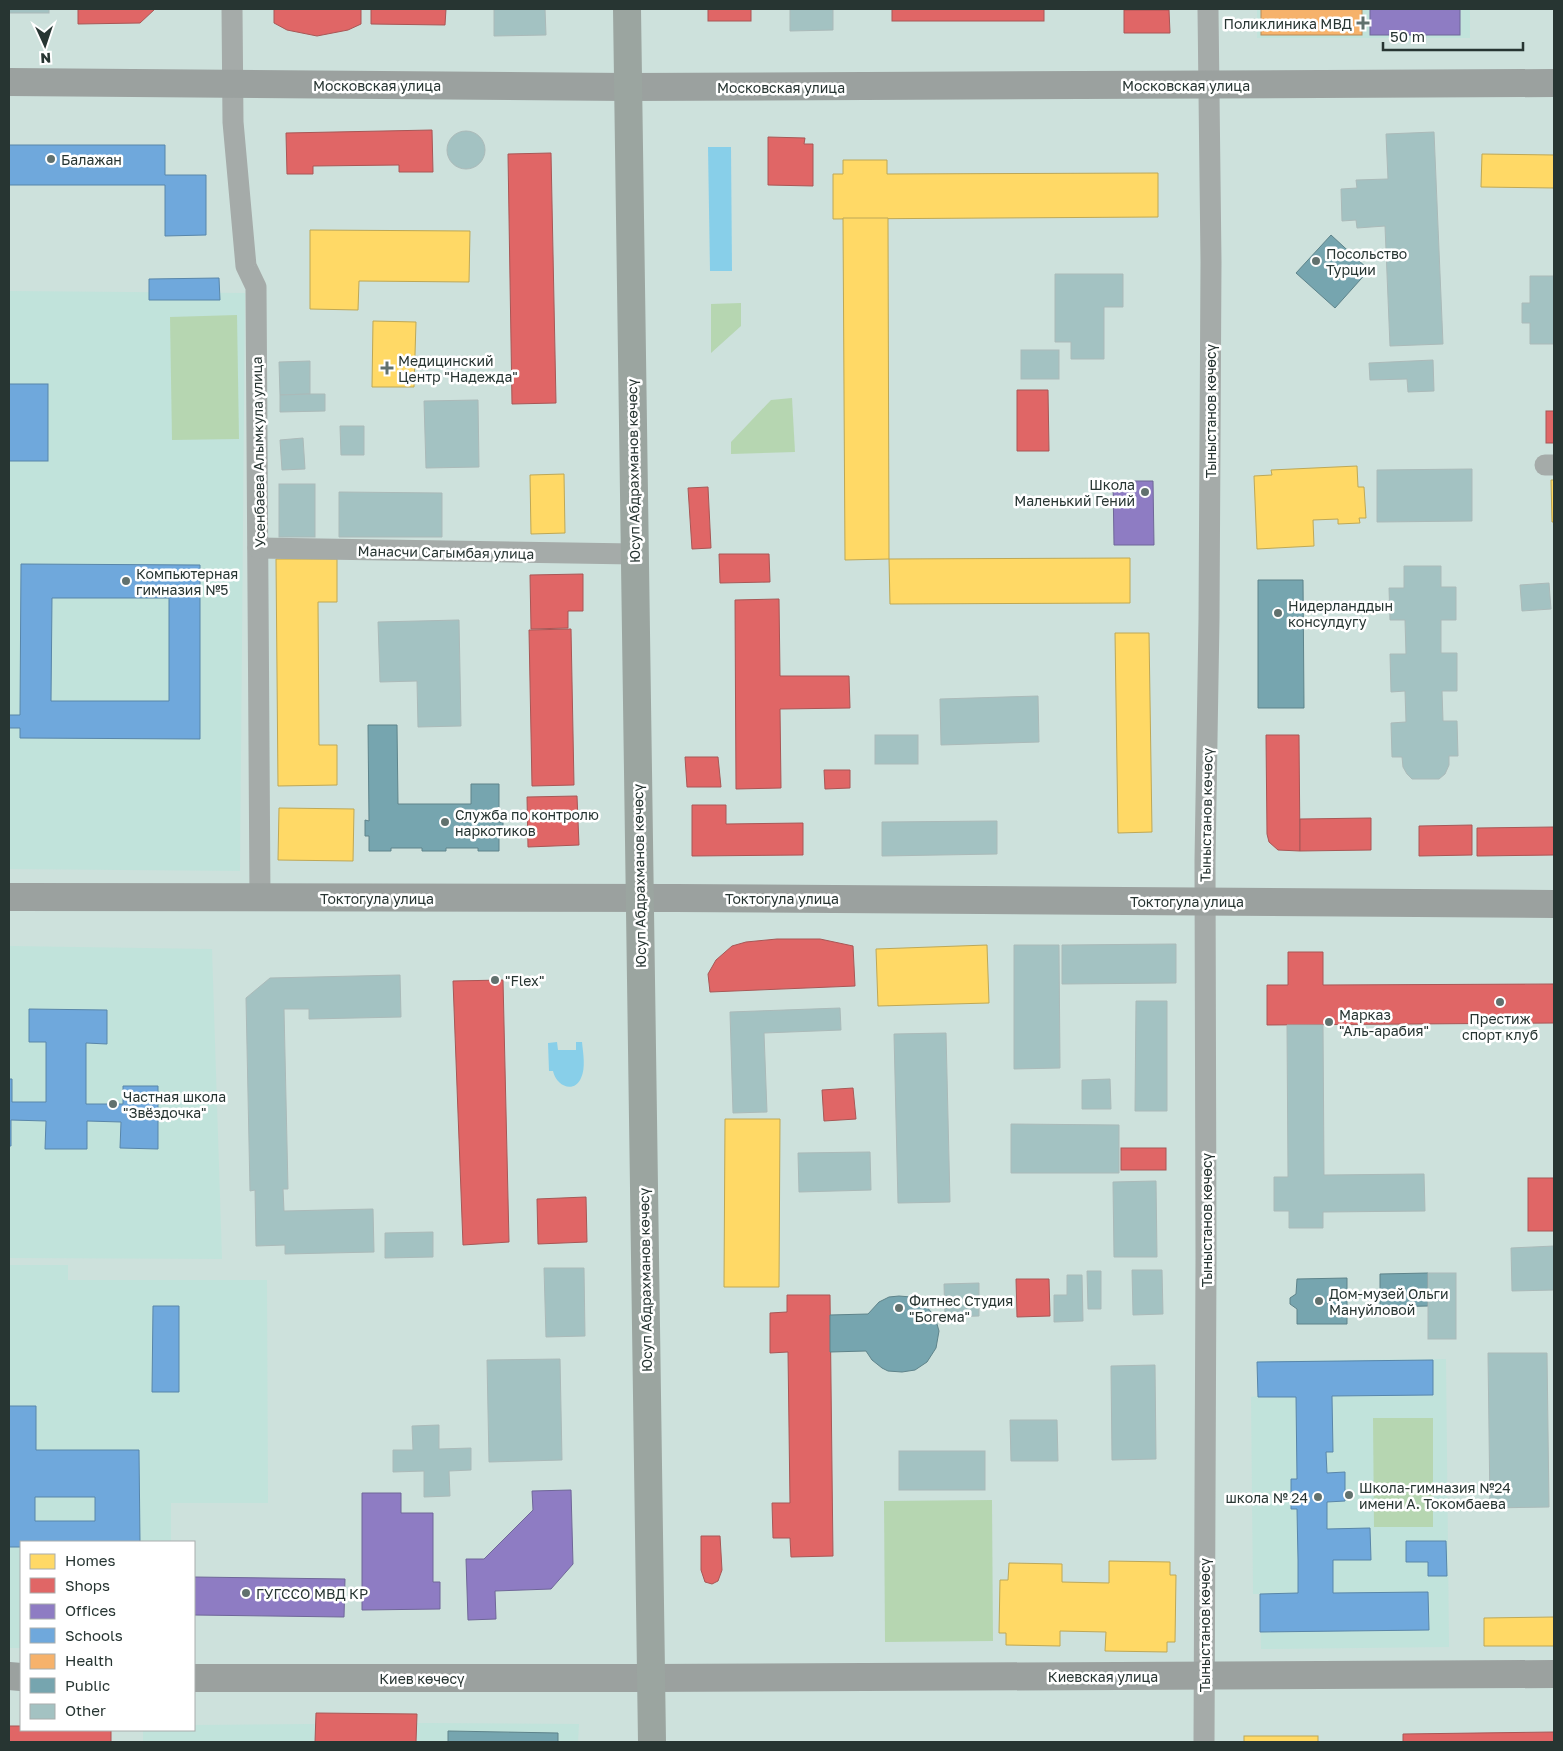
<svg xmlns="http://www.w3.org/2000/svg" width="1563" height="1751" viewBox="0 0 1563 1751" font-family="'Golos Text',sans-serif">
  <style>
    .built { fill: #c1e3db }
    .green { fill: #b6d6b1 }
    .water { fill: #88cfe9 }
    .homes { fill: #ffd966; stroke: #bea856 }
    .shops { fill: #e06666; stroke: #a85756 }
    .offices { fill: #8e7cc3; stroke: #6f6798 }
    .schools { fill: #6fa8dc; stroke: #5986a9; fill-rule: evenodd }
    .health { fill: #f6b26b; stroke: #b88c5a }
    .public { fill: #76a5af; stroke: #5e838a }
    .building { fill: #a3c2c2; stroke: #abbab9 }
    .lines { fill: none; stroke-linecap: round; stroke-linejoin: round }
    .minor { stroke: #a5aba9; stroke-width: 21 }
    .secondary { stroke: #9ba19f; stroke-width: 28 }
    .primary { stroke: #9ba5a0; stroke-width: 28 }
    .poi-dot { fill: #61716e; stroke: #fff; stroke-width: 2 }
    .labels { text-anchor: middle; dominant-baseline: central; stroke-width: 5; stroke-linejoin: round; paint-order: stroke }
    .poi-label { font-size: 14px; fill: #273532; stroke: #fff; text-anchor: start }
    .street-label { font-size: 14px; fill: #273532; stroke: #fff }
  </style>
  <rect width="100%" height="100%" fill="#cde1dc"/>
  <!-- built -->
  <g class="built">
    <rect x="1257" y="9" width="213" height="29"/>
    <path d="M9,291l236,2 -5,578 -231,-2z"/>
    <path d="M9,946l203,3 10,310 -213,-1z"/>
    <path d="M9,1265h59v15h199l1,223h-97v39h-150v106h-12z"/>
    <path d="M1446,1359l3,288 -188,2 -1,-55h-7l-2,-197 7,-1 -1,-35z"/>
    <path d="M426,1723l153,1 -1,18h-435v-12h51v-5z"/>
  </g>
  <!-- green -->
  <g class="green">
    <path d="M741,303v23l-30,27v-49z"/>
    <path d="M237,315l2,124 -67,1 -2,-123z"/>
    <path d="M792,398l3,54 -64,2v-12l40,-42z"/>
    <path d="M1373,1418h60v109h-59z"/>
    <path d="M992,1500l1,141 -108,1 -1,-141z"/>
  </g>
  <!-- water -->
  <g class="water">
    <path d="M708,147h23l1,124h-22z"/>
    <path d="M557,1042l1,8h18v-8h6c1,11 4,26 -1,36 -7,16 -25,8 -28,-7h-4l-1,-28z"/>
  </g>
  <!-- homes -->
  <g class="homes">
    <path d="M1482,154l72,1v33l-73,-1z"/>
    <path d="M843,160h44v14l271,-1v44l-325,2v-45h10z"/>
    <path d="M843,218h45l1,341 -44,1z"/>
    <path d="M310,230l160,1 -1,51 -110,-1 -1,29 -48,-1z"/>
    <path d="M373,321l43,1 -2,65h-42z"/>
    <path d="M1357,466l1,21h6l2,31h-7l1,5 -22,1v-5l-25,1 1,26 -57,3 -3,-73 18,-1 -1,-5z"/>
    <path d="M564,474l1,59 -34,1 -1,-59z"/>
    <path d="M1551,480h3v42h-2z"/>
    <path d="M1130,558v45l-240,1 -1,-45z"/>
    <path d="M276,559h61v43h-19l1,143h18v40l-59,1z"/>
    <path d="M1115,633h34l3,199 -34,1z"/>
    <path d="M279,808l75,1 -1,52 -75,-1z"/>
    <path d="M987,945l2,58 -111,3 -2,-57z"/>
    <path d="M725,1119h55l-1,168h-55z"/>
    <path d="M1109,1561l61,1v13h6l-1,67h-8v10l-62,-1 1,-19 -46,-1v15l-54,-1v-12h-7l1,-53h8l1,-17 53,1v18l47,1z"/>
    <path d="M1554,1617v29h-70v-28z"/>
    <rect x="1244" y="1736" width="74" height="6"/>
  </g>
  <!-- shops -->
  <g class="shops">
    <path d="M78,9h77l-15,14 -62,1z"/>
    <path d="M274,9h87v15l-13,6 -31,6 -30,-6 -13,-7z"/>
    <path d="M371,9h75l-1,16 -74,-1z"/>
    <rect x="708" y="9" width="43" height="12"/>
    <rect x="892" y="9" width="152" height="12"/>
    <path d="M1124,10h45l1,23h-46z"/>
    <path d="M432,130l1,42h-34v-7l-86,1v8h-26l-1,-41z"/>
    <path d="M768,137l37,1 -1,6h9v42l-45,-1z"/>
    <path d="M551,153l5,250 -44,1 -4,-250z"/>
    <path d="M1017,390h31l1,61h-32z"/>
    <rect x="1546" y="411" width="8" height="32"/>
    <path d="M708,487l3,61 -19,1 -4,-61z"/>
    <path d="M719,554h50l1,28 -50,1z"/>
    <path d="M583,574v37h-15v17l-37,1 -1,-54z"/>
    <path d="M779,599l1,77h69l1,32 -70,1 1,79 -45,1 -1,-189z"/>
    <path d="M571,629l3,156 -42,1 -3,-156z"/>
    <path d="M1266,735h33l1,116 -22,-1 -9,-8 -2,-8z"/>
    <path d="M685,757h33l3,30h-34z"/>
    <path d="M824,770h26v18l-25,1z"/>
    <path d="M577,796l2,49 -51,2 -1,-50z"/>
    <path d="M692,805h34v19l77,-1v32l-111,1z"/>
    <path d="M1371,818v32l-71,1v-32z"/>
    <path d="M1472,825v30l-53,1v-30z"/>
    <path d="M1554,827v28l-77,1v-28z"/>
    <path d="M777,939h43l33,7 2,40 -145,6 -2,-18 8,-14 16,-14 14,-4z"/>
    <path d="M1288,952h35v33l231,-1v39l-287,2v-40h21z"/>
    <path d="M503,980l6,262 -46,3 -10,-264z"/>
    <path d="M853,1088l3,31 -32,2 -2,-31z"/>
    <rect x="1121" y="1148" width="45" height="22"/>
    <rect x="1528" y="1178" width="26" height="53"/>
    <path d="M586,1197l1,45 -49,2 -1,-45z"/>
    <path d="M1016,1279h33l1,37 -33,1z"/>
    <path d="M787,1295h43l3,261 -42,1 -1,-19h-17l-1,-35h18l-2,-151 -18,1v-40l17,-1z"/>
    <path d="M701,1536h19l2,34 -4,11 -6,3 -7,-2 -4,-12z"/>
    <path d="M316,1713l101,1 -1,28h-101z"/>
    <path d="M9,1726h12v4h90v12h-102z"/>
    <path d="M1554,1732v10h-151v-8z"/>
  </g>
  <!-- offices -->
  <g class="offices">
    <rect x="1370" y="9" width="90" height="26"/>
    <path d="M1113,481h40l1,64h-40z"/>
    <path d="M571,1490l2,74 -22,25 -56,2 1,28 -28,1 -2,-61h18l49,-49 -1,-19z"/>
    <path d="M362,1493h39v20h32v69h7v27l-78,1z"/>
    <path d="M194,1577l151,2 -1,38 -150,-2z"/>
  </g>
  <!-- schools -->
  <g class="schools">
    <path d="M9,145h156v30h41v60l-41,1v-51h-156z"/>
    <path d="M219,278l1,22h-71v-21z"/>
    <rect x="9" y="384" width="39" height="77"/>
    <path d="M21,564l179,1v174l-180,-1v-10h-11v-13h11zM52,598h117v103h-118z"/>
    <path d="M29,1009l78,1v34l-21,-1v61h37v-18h35v63l-38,-1 1,-26 -34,-1v28h-42l1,-28 -35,-1v26h-2v-67h3v23h34v-60h-17z"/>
    <path d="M153,1306h26v86h-27z"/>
    <path d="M1433,1360v35l-101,1 1,56h-7l1,21 18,-1v29l-18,1v27l43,-1 1,32h-38v33l95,-1 1,38 -169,2v-38l38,-1v-33l-1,-51h-6v-30h6l-1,-82h-38l-1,-35z"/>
    <path d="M9,1406h27v44h103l1,92h-119v5h-12zM35,1497h60v24h-60z"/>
    <path d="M1406,1541h40l1,35h-19v-14h-22z"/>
  </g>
  <!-- health -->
  <rect class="health" x="1261" y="9" width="101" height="26"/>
  <!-- public -->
  <g class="public">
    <path d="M1331,235l38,35 -34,38 -39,-35z"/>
    <path d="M1258,580h45l1,128h-46z"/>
    <path d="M368,725h29l1,79h73v-20h28v38h4v12h-4v17h-21v-3h-32v3h-24v-3h-31v3h-22v-15h-4v-16l4,1z"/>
    <path d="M1428,1273v33l-48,1v-33z"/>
    <path d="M1347,1278v46h-50v-15l-7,-5v-6l6,-4 1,-15z"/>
    <path d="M899,1296l12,1 8,4 8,6 8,10 4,14 -3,17 -9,14 -12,8 -13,2 -14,-1 -6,-3 -10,-8 -6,-9 -36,1v-37l38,-1 11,-12 10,-5z"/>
    <path d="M448,1731l110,2v9h-110z"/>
  </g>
  <!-- building -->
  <g class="building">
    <rect x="9" y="9" width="40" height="4"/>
    <path d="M494,9h51l1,26 -52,1z"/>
    <path d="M790,9h43v21l-43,1z"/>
    <circle cx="466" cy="150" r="19"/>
    <path d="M1434,132l9,212 -53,2 -5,-120 -28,2 -1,-8 -14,1 -1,-32 16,-1 -1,-8 32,-1 -2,-45z"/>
    <path d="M1055,274h68v33h-19v52h-33v-17h-16z"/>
    <path d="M1530,276h24v68h-24v-21h-8v-20h8z"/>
    <rect x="1021" y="350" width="38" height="29"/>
    <path d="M1433,360l1,31 -26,1 -1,-13 -37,1 -1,-17z"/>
    <path d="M310,361v33l-30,1 -1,-33z"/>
    <path d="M310,394h15v17l-45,1v-17z"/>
    <path d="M478,400l1,67 -53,1 -2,-67z"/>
    <path d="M340,426h24v29h-23z"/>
    <path d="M303,438l2,31 -23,1 -2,-30z"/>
    <path d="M1472,469v52l-95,1v-52z"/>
    <rect x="279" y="484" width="36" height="53"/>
    <path d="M339,492l103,1v44h-103z"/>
    <path d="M1404,566h37v21h15v33h-15v33h16v38h-15l1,30h14l1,35h-9v9l-4,9 -6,5h-27l-5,-5 -4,-7 -1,-10h-10l-1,-34 15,-1 -1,-31 -14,1 -1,-38h16l-1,-34h-15l-1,-32h15z"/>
    <path d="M1549,583l2,26 -29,2 -2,-26z"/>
    <path d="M459,620l2,106 -43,1 -1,-46 -37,1 -2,-60z"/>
    <path d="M1038,696l1,46 -98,3 -1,-46z"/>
    <rect x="875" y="735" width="43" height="29"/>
    <path d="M997,821v33l-115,2v-34z"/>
    <path d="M1176,944v39l-114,1v-39z"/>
    <path d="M1014,945h45l1,123 -46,1z"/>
    <path d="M400,975l1,42 -92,2v-10h-25l4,180h-5l1,22 89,-2 1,43 -89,2v-9l-29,1 -1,-56 -5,1 -4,-193 24,-20z"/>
    <path d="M1136,1001h31v110h-32z"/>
    <path d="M840,1008l1,22 -77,3 3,79 -34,1 -3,-101z"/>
    <path d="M1287,1025h36l1,150 100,-1 1,37 -102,1v16h-34v-17h-15v-34h14z"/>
    <path d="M946,1033l4,169 -52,1 -4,-169z"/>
    <path d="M1110,1079l1,30h-29v-29z"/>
    <path d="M1011,1124l108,1v48h-108z"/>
    <path d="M870,1152l1,38 -72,2 -1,-39z"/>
    <path d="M1156,1181l1,76h-43l-1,-75z"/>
    <path d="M433,1232v25l-48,1v-25z"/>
    <path d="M1554,1246v44l-42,1 -1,-43z"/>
    <path d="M544,1268h40l1,68 -39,1z"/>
    <path d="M1132,1270h30l1,44 -30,1z"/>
    <path d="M1087,1271h14v38h-13z"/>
    <rect x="1428" y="1273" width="28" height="66"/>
    <path d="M1067,1275h15l1,46 -29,1v-27h13z"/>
    <path d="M979,1283v33l-34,1 -1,-33z"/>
    <path d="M1488,1353h59l2,154 -59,1z"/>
    <path d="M560,1359l2,101 -73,2 -2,-102z"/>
    <path d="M1155,1365l1,94 -44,1 -1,-94z"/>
    <path d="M1010,1420h47l1,41h-47z"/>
    <path d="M439,1425v24l32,-1v22l-22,1 1,25 -26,1v-26l-31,1v-22h20l-1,-24z"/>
    <rect x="899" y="1451" width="86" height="39"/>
  </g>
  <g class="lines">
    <!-- minor -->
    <g class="minor">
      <path d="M232,9l1,113 13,144 10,21 4,611"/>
      <path d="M1545,465h9"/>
      <path d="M258,548l376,6"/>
      <path d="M1204,1742l2,-484 -1,-397 4,-242 2,-357 -3,-253"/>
    </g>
    <!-- secondary -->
    <g class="secondary">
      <path d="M9,82l618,5 927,-4"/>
      <path d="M9,897l666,1 879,6"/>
      <path d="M9,1676l12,1"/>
      <path d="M194,1678h457l903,-4"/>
    </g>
    <!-- primary -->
    <path class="primary" d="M627,9l25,1733"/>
  </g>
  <!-- markers -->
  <g class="poi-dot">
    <path d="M1360.5 15.5h5v5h5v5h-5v5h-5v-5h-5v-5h5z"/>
    <circle cx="51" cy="159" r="5"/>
    <circle cx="1316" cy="261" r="5"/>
    <path d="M384.5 360.5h5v5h5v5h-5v5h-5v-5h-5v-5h5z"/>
    <circle cx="1145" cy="492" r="5"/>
    <circle cx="126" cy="581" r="5"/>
    <circle cx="1278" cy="613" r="5"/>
    <circle cx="445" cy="822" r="5"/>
    <circle cx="495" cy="980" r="5"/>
    <circle cx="1500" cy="1002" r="5"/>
    <circle cx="1329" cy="1022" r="5"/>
    <circle cx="113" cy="1104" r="5"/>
    <circle cx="1319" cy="1301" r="5"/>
    <circle cx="899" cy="1308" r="5"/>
    <circle cx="1349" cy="1495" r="5"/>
    <circle cx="1318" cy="1497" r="5"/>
    <circle cx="246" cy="1593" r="5"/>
  </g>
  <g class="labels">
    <!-- poi labels -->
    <g class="poi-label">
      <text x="1352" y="23" text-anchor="end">Поликлиника МВД</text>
      <text x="61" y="159">Балажан</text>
      <text x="1326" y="253">Посольство<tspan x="1326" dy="16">Турции</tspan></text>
      <text x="398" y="360">Медицинский<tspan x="398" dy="16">Центр "Надежда"</tspan></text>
      <text x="1135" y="484" text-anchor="end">Школа<tspan x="1135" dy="16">Маленький Гений</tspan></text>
      <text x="136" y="573">Компьютерная<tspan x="136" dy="16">гимназия №5</tspan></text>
      <text x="1288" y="605">Нидерланддын<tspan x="1288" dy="16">консулдугу</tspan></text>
      <text x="455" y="814">Служба по контролю<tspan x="455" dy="16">наркотиков</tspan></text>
      <text x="505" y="980">"Flex"</text>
      <text x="1339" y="1014">Марказ<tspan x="1339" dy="16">"Аль-арабия"</tspan></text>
      <text x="1500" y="1018" text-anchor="middle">Престиж<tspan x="1500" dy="16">спорт клуб</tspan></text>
      <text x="123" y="1096">Частная школа<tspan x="123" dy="16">"Звёздочка"</tspan></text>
      <text x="1329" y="1293">Дом-музей Ольги<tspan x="1329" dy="16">Мануйловой</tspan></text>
      <text x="909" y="1300">Фитнес Студия<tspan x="909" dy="16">"Богема"</tspan></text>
      <text x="1359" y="1487">Школа-гимназия №24<tspan x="1359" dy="16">имени А. Токомбаева</tspan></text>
      <text x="1308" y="1497" text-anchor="end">школа № 24</text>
      <text x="256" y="1593">ГУГССО МВД КР</text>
    </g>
    <!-- street labels -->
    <g class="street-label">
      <text x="377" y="85">Московская улица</text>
      <text x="1186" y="85">Московская улица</text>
      <text x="781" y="87">Московская улица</text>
      <text transform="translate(1210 411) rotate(-90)">Тыныстанов көчөсү</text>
      <text transform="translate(258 452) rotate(-91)">Усенбаева Алымкула улица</text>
      <text transform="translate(633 471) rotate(-91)">Юсуп Абдрахманов көчөсү</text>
      <text transform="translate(446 552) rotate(1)">Манасчи Сагымбая улица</text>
      <text transform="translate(1206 815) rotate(-89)">Тыныстанов көчөсү</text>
      <text transform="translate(639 876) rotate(-91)">Юсуп Абдрахманов көчөсү</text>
      <text x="377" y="898">Токтогула улица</text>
      <text x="782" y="898">Токтогула улица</text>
      <text x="1187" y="901">Токтогула улица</text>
      <text transform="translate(1206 1220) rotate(-90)">Тыныстанов көчөсү</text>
      <text transform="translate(645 1280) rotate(-91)">Юсуп Абдрахманов көчөсү</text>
      <text transform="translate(1204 1625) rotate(-90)">Тыныстанов көчөсү</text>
      <text x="1103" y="1676">Киевская улица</text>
      <text x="422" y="1678">Киев көчөсү</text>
    </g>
  </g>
  <!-- border -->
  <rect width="1563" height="1751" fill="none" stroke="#273532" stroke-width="20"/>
  <!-- legend -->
  <rect x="20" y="1541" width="175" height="190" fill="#ffffff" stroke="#a9aead"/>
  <rect x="30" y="1554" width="25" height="15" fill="#ffd966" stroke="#a9aead"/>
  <text x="65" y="1566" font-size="15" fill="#273532">Homes</text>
  <rect x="30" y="1578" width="25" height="15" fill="#e06666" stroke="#a9aead"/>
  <text x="65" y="1591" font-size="15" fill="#273532">Shops</text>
  <rect x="30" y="1604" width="25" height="15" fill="#8e7cc3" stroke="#a9aead"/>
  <text x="65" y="1616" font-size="15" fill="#273532">Offices</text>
  <rect x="30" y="1628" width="25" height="15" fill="#6fa8dc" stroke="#a9aead"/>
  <text x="65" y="1641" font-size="15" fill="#273532">Schools</text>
  <rect x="30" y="1654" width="25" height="15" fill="#f6b26b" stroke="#a9aead"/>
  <text x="65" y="1666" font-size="15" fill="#273532">Health</text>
  <rect x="30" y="1678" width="25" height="15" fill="#76a5af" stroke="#a9aead"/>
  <text x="65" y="1691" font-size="15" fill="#273532">Public</text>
  <rect x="30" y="1704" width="25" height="15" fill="#a3c2c2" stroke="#a9aead"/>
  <text x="65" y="1716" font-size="15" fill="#273532">Other</text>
  <!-- north arrow -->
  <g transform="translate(45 45) rotate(177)" stroke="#ffffff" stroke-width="4" paint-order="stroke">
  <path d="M0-4L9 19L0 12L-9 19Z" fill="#273532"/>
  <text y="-8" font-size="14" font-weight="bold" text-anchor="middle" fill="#273532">N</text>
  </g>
  <!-- scale -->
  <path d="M1383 42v8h140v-8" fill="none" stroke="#273532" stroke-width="2.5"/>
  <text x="1390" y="42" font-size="15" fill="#273532" stroke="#ffffff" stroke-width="4" paint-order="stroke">50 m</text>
</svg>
